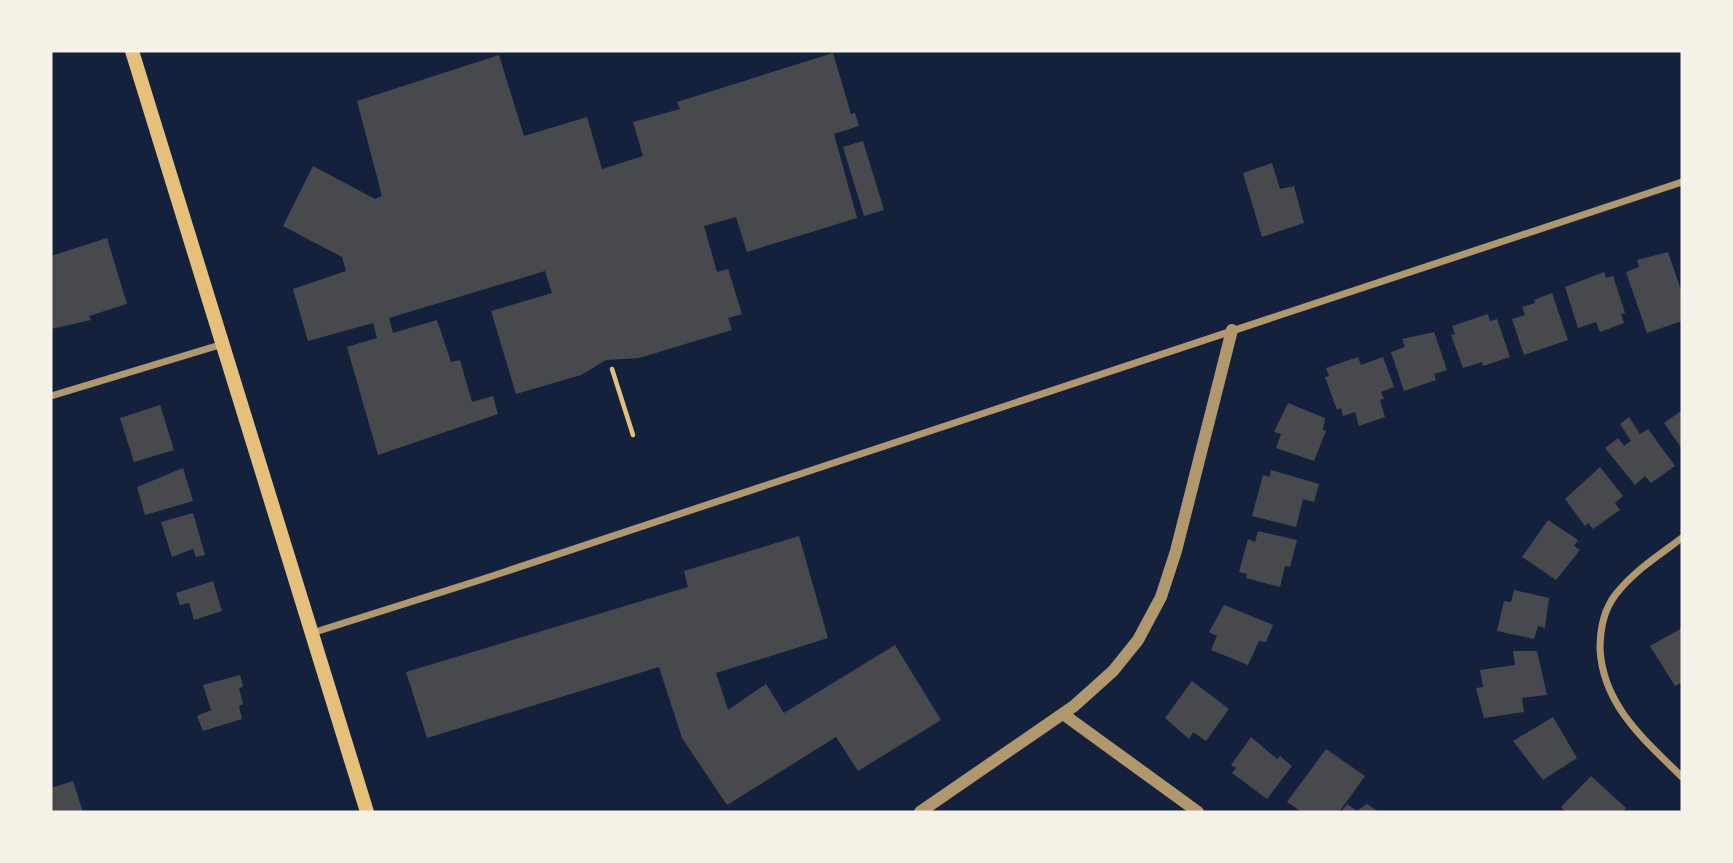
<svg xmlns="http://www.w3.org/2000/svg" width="1733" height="863" viewBox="0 0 1733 863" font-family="'Fira Sans Condensed',sans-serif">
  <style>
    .building { fill: #48494c }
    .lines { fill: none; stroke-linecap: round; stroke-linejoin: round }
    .path { stroke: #e5c07b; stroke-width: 4.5 }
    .minor { stroke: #b1986c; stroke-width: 7 }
    .tertiary { stroke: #b1986c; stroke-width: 12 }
    .secondary { stroke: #e5c07b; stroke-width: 14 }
  </style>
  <rect width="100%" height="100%" fill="#14213d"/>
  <!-- building -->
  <g class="building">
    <path d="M833,53l18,61 4,-1 4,13 -25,8 23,84 -110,34 -11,-35 -32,9 13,46 11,-3 14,45 -14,4 4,12 -93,28 -33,2 -25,15 -65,19 -25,-83 61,-18 -7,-22 -156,47 4,15 44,-13 14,42 9,-2 12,42 21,-6 5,18 -120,41 -31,-108 30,-9 -4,-15 -65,18 -15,-52 53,-18 -4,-14 -59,-31 30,-60 62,33 7,-3 -25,-95 142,-46 25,81 63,-19 15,52 41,-13 -10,-34 47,-13 -3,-7z"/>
    <path d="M863,141l21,69 -20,6 -21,-69z"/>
    <path d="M1272,163l8,26 14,-3 10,37 -42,14 -19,-64z"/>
    <path d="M107,238l20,66 -38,12 2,4 -40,9v-73z"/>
    <path d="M1668,252l14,41v28l-35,12 -21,-61 13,-5 -2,-7z"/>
    <path d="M1604,272l2,6 7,-2 12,37 -4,1 3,9 -24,9 -4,-10 -18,6 -13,-41z"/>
    <path d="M1552,293l16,47 -44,15 -12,-36 13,-4 -3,-8 13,-4 -1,-3z"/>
    <path d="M1488,314l2,7 7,-2 13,38 -27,9 -1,-4 -19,6 -12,-33 4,-1 -3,-8z"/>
    <path d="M1434,332l13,38 -13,4 2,6 -32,11 -13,-39 14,-5 -3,-8z"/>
    <path d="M1358,357l3,8 22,-8 11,30 -13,5 3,7 -4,1 5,17 -26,9 -4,-14 -12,4 -2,-8 -4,2 -12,-33 4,-1 -3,-8z"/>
    <path d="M1288,403l37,15 -2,12 3,1 -12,30 -38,-13 5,-14 -7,-2z"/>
    <path d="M160,405l14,45 -40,12 -14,-44z"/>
    <path d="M1682,410v39l-18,-26z"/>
    <path d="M1629,417l11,17 8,-5 27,37 -24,17 -6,-7 -10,9 -30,-37 13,-10 6,8 7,-5 -11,-17z"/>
    <path d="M1600,467l23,29 -8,7 5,7 -27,19 -5,-6 -3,3 -20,-27z"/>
    <path d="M183,468l10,33 -48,14 -8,-28z"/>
    <path d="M1271,470l48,14 -5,18 -11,-3 -7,28 -44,-11 11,-41 7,2z"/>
    <path d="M193,513l12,42 -9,2 -3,-8 -21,8 -11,-35z"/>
    <path d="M1548,520l30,20 -4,6 6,4 -24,30 -34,-23z"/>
    <path d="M1258,531l39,9 -7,27 -5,-1 -5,21 -34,-9 1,-4 -8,-2 9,-33 7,3z"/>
    <path d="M799,536l29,102 -112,35 12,37 38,-26 18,29 111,-68 46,75 -83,51 -22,-34 -109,68 -45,-67 -23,-71 -232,71 -21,-66 282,-85 -4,-16z"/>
    <path d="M213,581l9,30 -28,9 -5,-17 -9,2 -4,-12z"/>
    <path d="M1514,590l35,8 -4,30 -7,-2 -4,13 -37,-8 7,-30 7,1z"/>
    <path d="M1224,605l49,20 -7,17 -7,-1 -11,24 -37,-15 6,-14 -8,-4z"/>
    <path d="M1682,628v54l-7,4 -25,-40z"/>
    <path d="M1513,651h24l10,44 -25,3 2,14 -40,6 -8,-30 7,-1 -3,-17 35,-5z"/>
    <path d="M240,675l3,11 -4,3 4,15 -4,2 3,13 -39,12 -6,-15 14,-6 -8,-25z"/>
    <path d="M1192,681l37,28 -23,32 -13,-9 -4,7 -24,-21z"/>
    <path d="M1553,717l24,41 -34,22 -30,-39z"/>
    <path d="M1251,737l26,22 3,-3 12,10 -25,33 -35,-26 4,-5 -5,-3z"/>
    <path d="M1326,749l39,27 -26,36h-37l-15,-10z"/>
    <path d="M1591,776l35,32 -4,4h-56l-5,-5z"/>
    <path d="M73,781l10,31h-32v-24z"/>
    <path d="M1347,804l10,7 10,-7 12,8h-38z"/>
  </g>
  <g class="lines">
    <!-- path -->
    <path class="path" d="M612,369l21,66"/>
    <!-- minor -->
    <g class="minor">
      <path d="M51,396l172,-52"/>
      <path d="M1682,538c-23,17 -48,33 -66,56 -12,15 -16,36 -16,55 3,57 45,91 82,128"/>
      <path d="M312,633l168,-53 1202,-398"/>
    </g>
    <!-- tertiary -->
    <g class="tertiary">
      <path d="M1063,714l135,98"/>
      <path d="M920,812l154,-106 39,-35 25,-31 23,-43 15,-46 56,-221"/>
    </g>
    <!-- secondary -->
    <path class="secondary" d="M132,51l235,761"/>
  </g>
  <!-- border -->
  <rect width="1733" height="863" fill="none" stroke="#f6f1e7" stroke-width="105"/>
</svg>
